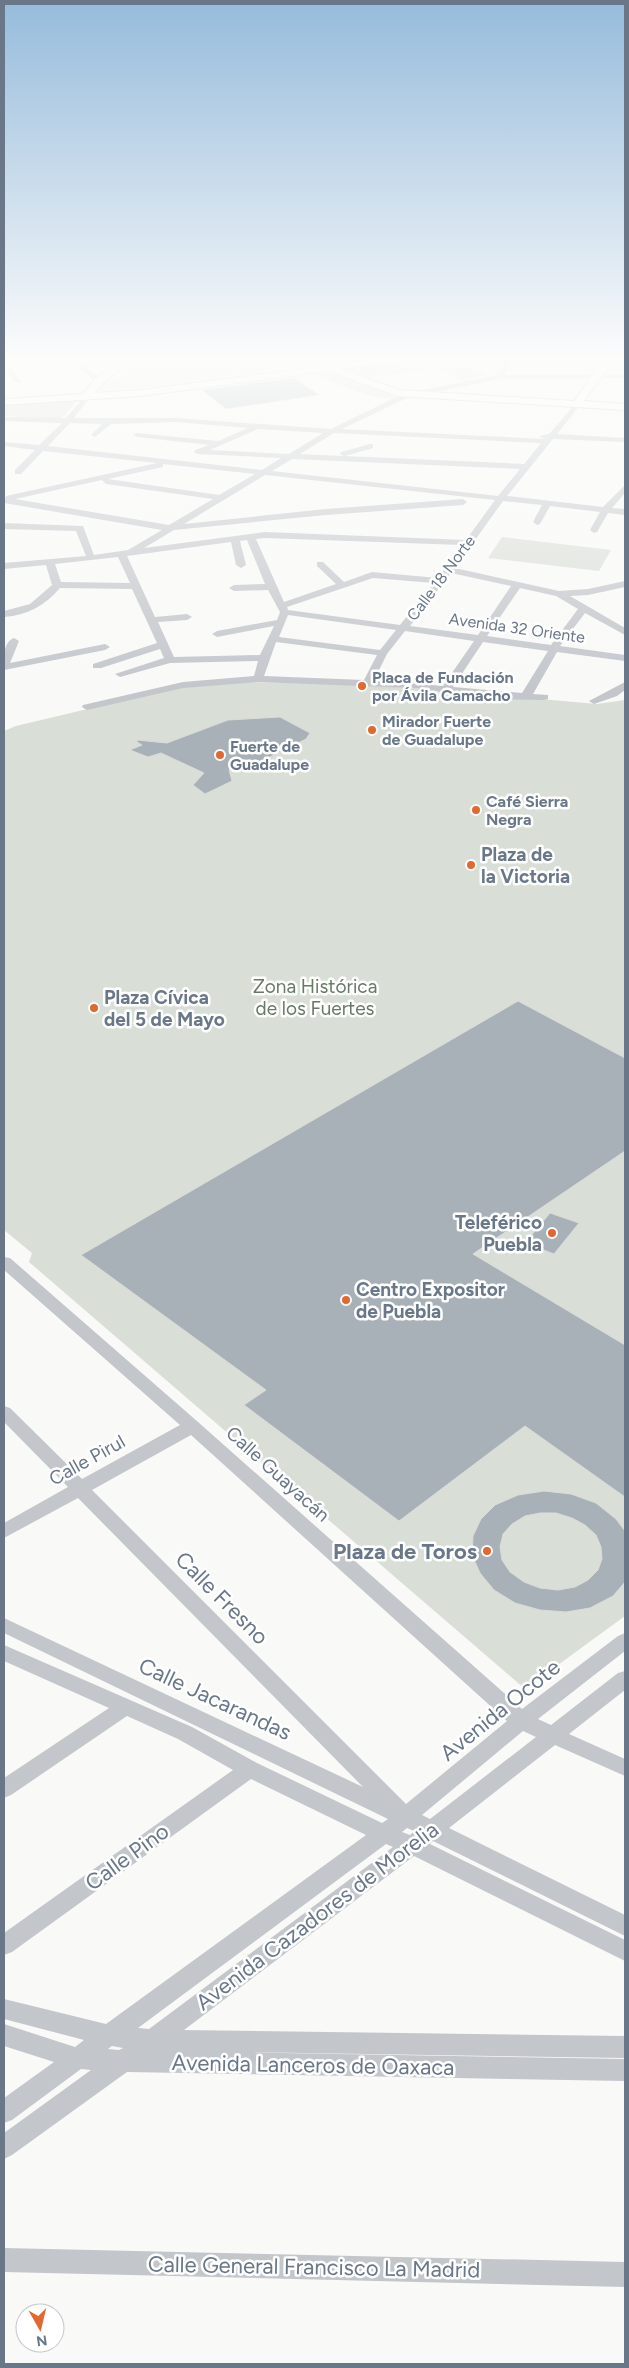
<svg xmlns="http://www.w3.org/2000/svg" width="629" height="2368" viewBox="0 0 629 2368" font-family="Figtree,sans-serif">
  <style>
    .built { fill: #e7e8e8 }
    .green { fill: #d9ded6 }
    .building { fill: #a9b1b8; stroke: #dbdbd9; fill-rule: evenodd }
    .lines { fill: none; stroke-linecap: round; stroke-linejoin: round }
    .secondary-casing { stroke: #b5babf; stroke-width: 2 }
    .street { fill: #c3c6cb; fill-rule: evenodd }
    .secondary { fill: #fff; fill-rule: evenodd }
    .poi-dot { fill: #e16830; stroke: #fff; stroke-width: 2 }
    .labels { text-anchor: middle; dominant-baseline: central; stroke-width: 5; stroke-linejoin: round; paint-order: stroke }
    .far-street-label { font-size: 16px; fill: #697788; stroke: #fff }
    .far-poi-label { font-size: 16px; font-weight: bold; fill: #697788; stroke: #fff; text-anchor: start }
    .poi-label { font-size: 19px; font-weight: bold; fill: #697788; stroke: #fff; text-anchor: start }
    .park-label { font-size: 19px; fill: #667a64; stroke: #fff }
    .street-label { font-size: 19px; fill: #697788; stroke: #fff }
    .near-poi-label { font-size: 22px; font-weight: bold; fill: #697788; stroke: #fff; text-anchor: end }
    .near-street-label { font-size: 22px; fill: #697788; stroke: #fff }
  </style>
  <rect width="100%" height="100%" fill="#f9f9f7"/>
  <!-- built -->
  <path class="built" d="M142,358h150l20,6 -167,23 -47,4z"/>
  <!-- green -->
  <g class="green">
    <path d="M423,358h80l-2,4 -29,5 16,8 -28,5 -23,-12 -71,10 -27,-9z"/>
    <path d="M333,372l63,25c-17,7 -64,-16 -82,-23z"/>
    <path d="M78,399l-14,17 -6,3 -54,-3v-12z"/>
    <path d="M502,537l109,13 -12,21 -111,-13z"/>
    <path d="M233,682l122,1 242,21 28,-4v916l-100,73 -496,-427 3,-9 -28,-23v-499l12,-5 164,-39z"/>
  </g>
  <!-- building -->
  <g class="building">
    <path d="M294,378l25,17 -93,14 -24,-19z"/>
    <path d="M280,717l30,16 -4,6 -54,27 -23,4 3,11 -27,13 -12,-9 11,-12 -43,-20 -13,4 -18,-7 12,-5 -5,-3v-2l30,3 61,-23z"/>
    <path d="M518,1001l107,57v93l-152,103 152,91v152l-100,-71 -126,95 -155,-116 22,-15 -185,-135z"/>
    <path d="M550,1213l29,10 -25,31 -29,-11z"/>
    <path d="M544,1491l27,3 25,9 20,16 9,12v51l-12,14 -23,12 -24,4 -26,-2 -25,-7 -21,-13 -14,-17 -8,-18 1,-19 8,-17 14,-14 23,-10zM540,1513h16l16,5 13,7 11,10 5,12 1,12 -4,11 -10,10 -13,7 -17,3 -18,-2 -16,-6 -14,-10 -8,-12 -2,-13 3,-13 9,-10 13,-8z"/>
  </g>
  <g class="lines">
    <!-- secondary casing -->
    <g class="secondary-casing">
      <path id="secondary" d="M123,358h11l-30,24 -9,11 46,-3 244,-32h24l-5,3 -63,8 58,21 175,11 31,-43h10l-31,43 41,3v6l-227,-14 -70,-25 -187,25 -137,9v-6l79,-5 13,-16z"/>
    </g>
    <!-- street -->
    <g class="street">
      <path d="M64,358h8l32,22 -7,2z"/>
      <path d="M295,358h10l23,8 -4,2z"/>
      <path d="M506,358h7l-8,17 120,-1v4l-125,1 -93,19 -65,31 203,10 -6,-3 10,-2 28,-32 4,2 -24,30 68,4v4l-72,-3 -46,57 96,11 22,-22v8l-13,15 13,1v6l-17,-2 -11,19 -3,1 -4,-3 10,-18 -50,-6 -10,18 -3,1 -4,-3 9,-17 -39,-4 -48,67 104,23 29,-2 37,-8v6l-37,8 -18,1 55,32v7l-40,-22 -25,33 65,9v6l-68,-9 -24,42 15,1v4l-4,1 -46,-1 -84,-11 -156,-6 -75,6 -96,22 -5,-3 1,-2 100,-23 71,-6 4,-15 -88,2 -50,14 -5,-3 49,-16 -4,-9 -59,19h-8v-4l64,-21 -25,-54 -72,-1c-15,18 -33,27 -56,29v-6l26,-7 22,-19 -6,-20 -42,4v-6l82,-7 -10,-25 -72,-2v-6l79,3 11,29 34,-5 34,-20 -158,-27 2,-7 151,-33 -114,-12 -22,23h-6v-4l20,-20 -31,-4v-4l35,3 23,-22 -58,-2v-4l62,1 20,-23 4,2 -16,21h102l155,11 71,-35 95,-19zM176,422l72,6 -30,13 -81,-8 -4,2 4,2 72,8 -14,5 -1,2 4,2 83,4 -19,12 -214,-24 22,-23 32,1 -11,11 4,2 16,-13zM258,429l65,4 -34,21 -79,-4zM334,433l207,10 -17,21 -179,-8 28,-8v-4h-3l-29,8 -1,2 3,2 -43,-2zM292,459l228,10 -22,27 -226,-25zM163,464l92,10 -36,21 -111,-16 55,-12zM265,475l230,25 -29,40 -201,-8 -121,16 30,-18 152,-15 137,-10 4,-3 -4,-3 -137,10 -142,15zM102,480l4,4 107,15 -44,26 -154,-26zM265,538l197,7 -24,33 -66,-6 -28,10 -21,-20h-6v4l19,18 -52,18 -28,-63zM247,540l18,44 -31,1 -5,3 5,3 34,-1 12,22 -3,8 -60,11 -5,3 5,3 57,-11 -14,29 -86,2 -16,-35 29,-2 5,-3 -5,-3 -32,3 -28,-61 104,-14 5,23 5,3 5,-3 -6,-24zM118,557l12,26 -69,-1 -6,-18zM451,573l60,13 -33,49 -68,-9zM373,578l61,5 -34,42 -112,-15 -1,-3zM520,588l36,8 22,13 -27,36 -64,-9zM288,615l108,15 -16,20 -101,-13zM405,631l69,10 -31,45 -69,-6 13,-26zM276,642l101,13 -13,25 -100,-4zM483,642l65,9 -26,42 -69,-6z"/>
      <path d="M4,360l17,21 -1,2 -7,-2 -9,-14z"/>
      <path d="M14,638l5,3 -9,22 95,-19 5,3 -5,3 -101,20c0,-11 -2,-27 10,-32z"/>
      <path d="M625,682v8l-8,6 -23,8 -5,-3z"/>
      <path d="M4,1257l6,1 188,164 324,287 96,-73 7,-3v18l-87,68 13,6 67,-52 7,-2v19l-56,44 56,25v17l-70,-31 -106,83 176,87v21l-192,-95 -3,3 195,96v21l-211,-105 -230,174 441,6v22l-394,-6 394,7v22l-498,-9 -115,83 -8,4v-26l87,-63 -10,-1 -69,51 -8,3v-25l50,-36 -50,-16v-22l71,23 9,-7 -80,-21v-20l102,25 260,-189 -115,-56 -239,173 -8,3v-22l229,-163 -55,-31 -51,-23 -116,79 -7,3v-20l105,-70 -105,-47v-16l188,82 65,36 125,60 6,-4 -384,-186v-15l359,169 -285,-289 -74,40v-15l64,-36 -64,-65v-16l6,2 72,71 98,-54 -176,-155zM191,1435l316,286 -101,83 -314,-314zM523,1731l13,6 -106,82 -8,-4zM407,1828l7,3 -4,4 -8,-3zM386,1844l7,3 -244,182 -11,-1zM112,2046l11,2 -4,2 -11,-1z"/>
      <path d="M4,2248l621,14v25l-621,-15z"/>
    </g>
    <!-- secondary -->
    <use href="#secondary" class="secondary"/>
  </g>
  <!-- sky -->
  <linearGradient id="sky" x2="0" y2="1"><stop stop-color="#96bbdc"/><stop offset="0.52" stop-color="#fcfcfb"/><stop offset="1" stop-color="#fcfcfb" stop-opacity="0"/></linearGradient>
  <rect width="629" height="689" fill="url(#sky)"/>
  <!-- markers -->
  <g class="poi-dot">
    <circle cx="362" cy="686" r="5"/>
    <circle cx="372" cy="730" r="5"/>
    <circle cx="220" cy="755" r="5"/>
    <circle cx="476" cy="810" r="5"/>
    <circle cx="471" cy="865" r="5"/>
    <circle cx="94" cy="1008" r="5"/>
    <circle cx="552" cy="1233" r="5"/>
    <circle cx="346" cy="1300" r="5"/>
    <circle cx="487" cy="1551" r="5"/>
  </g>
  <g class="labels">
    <!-- far-street labels -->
    <g class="far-street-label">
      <text transform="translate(441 578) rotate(-53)">Calle 18 Norte</text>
      <text transform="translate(517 628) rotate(8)">Avenida 32 Oriente</text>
    </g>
    <!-- far-poi labels -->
    <g class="far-poi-label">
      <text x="372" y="677">Placa de Fundación<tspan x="372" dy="18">por Ávila Camacho</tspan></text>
      <text x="382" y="721">Mirador Fuerte<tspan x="382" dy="18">de Guadalupe</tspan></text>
      <text x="230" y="746">Fuerte de<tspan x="230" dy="18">Guadalupe</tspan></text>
      <text x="486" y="801">Café Sierra<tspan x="486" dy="18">Negra</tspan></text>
    </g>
    <!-- poi labels -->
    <g class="poi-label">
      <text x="481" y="854">Plaza de<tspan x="481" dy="22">la Victoria</tspan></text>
      <text x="104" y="997">Plaza Cívica<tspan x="104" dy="22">del 5 de Mayo</tspan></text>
      <text x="542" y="1222" text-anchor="end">Teleférico<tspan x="542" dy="22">Puebla</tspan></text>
      <text x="356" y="1289">Centro Expositor<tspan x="356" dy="22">de Puebla</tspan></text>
    </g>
    <!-- park labels -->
    <g class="park-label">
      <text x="315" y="986">Zona Histórica<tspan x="315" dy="22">de los Fuertes</tspan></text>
    </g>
    <!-- street labels -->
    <g class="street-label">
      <text transform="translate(87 1460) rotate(-29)">Calle Pirul</text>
      <text transform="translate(278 1474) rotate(42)">Calle Guayacán</text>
    </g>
    <!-- near-poi labels -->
    <g class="near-poi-label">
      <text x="477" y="1551">Plaza de Toros</text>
    </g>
    <!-- near-street labels -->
    <g class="near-street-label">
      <text transform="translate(222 1598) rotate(45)">Calle Fresno</text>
      <text transform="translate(215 1699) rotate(25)">Calle Jacarandas</text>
      <text transform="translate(500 1710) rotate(-39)">Avenida Ocote</text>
      <text transform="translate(127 1857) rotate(-36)">Calle Pino</text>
      <text transform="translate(317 1916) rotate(-37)">Avenida Cazadores de Morelia</text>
      <text transform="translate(313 2065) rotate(1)">Avenida Lanceros de Oaxaca</text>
      <text transform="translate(314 2267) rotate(1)">Calle General Francisco La Madrid</text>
    </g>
  </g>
  <!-- border -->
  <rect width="629" height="2368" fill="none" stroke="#697788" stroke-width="10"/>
  <!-- north arrow -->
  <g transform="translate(40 2328) rotate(172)"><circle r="24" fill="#ffffff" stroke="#c3c9cf"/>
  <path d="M0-4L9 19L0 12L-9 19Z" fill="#e16830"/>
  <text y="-8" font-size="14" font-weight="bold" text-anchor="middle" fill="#697788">N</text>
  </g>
</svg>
